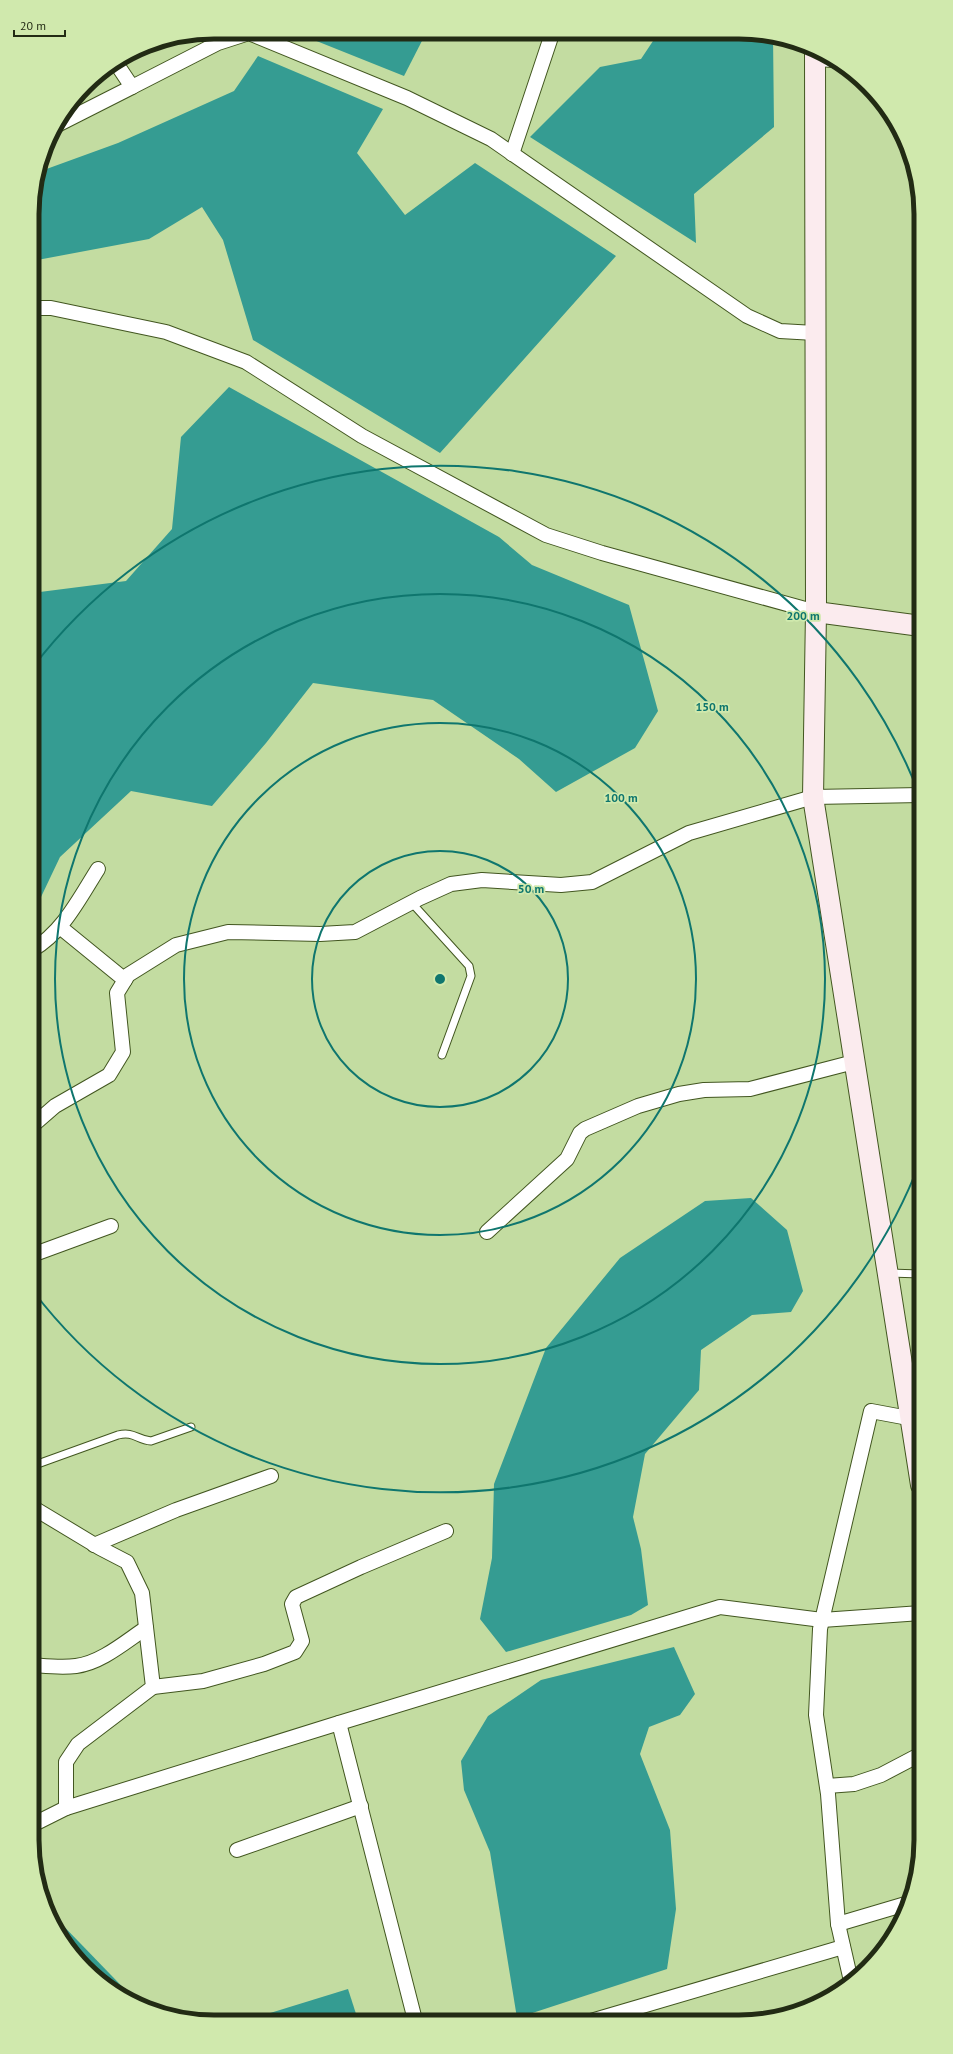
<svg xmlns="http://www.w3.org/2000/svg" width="953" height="2054" viewBox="0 0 953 2054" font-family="'PT Sans',sans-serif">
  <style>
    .water { fill: #359c92 }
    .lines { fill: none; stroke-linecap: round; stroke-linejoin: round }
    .lane-casing { stroke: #425620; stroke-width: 9 }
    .street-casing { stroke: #425620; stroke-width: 16 }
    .secondary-casing { stroke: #425620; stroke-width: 22 }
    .lane { stroke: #fff; stroke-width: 7 }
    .street { stroke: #fff; stroke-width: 14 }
    .secondary { stroke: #fbebee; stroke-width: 20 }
    .ring { fill: none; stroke: #0f766e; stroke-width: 2 }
    .rim { fill: none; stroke: #222b14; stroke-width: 5 }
    .centre { fill: #0f766e; stroke: #d0e9ad; stroke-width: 2 }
    .ring-label { font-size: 12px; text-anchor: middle; font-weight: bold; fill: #0f766e; stroke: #d0e9ad; stroke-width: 3.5; stroke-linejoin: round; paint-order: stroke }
  </style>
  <rect width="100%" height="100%" fill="#c3dca1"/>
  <!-- water -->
  <g class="water">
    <path d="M294,32l132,1 -22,43z"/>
    <path d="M657,35h116l1,92 -80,67 2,49 -166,-106 70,-70 41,-8z"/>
    <path d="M258,56l125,53 -26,44 48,62 70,-52 141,93 -176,197 -187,-113 -30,-100 -21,-33 -53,32 -117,22v-59l9,-31 77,-28 116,-52z"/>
    <path d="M229,387l270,150 33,28 97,40 29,106 -23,37 -79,44 -37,-33 -86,-59 -120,-17 -47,60 -54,63 -81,-15 -71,66 -28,59v-323l94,-12 46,-52 9,-92z"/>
    <path d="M751,1198l36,32 16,61 -12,21 -39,3 -51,35 -2,40 -54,64 -12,63 8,32 7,56 -17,10 -125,37 -26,-33 12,-61 2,-74 52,-136 74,-90 85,-57z"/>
    <path d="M674,1647l21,47 -15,21 -31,12 -9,27 30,76 6,79 -9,60 -150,49 -27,-166 -26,-62 -3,-29 27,-45 53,-36z"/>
    <path d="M49,1911l91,94 -7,-2 -39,-26 -31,-36z"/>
    <path d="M348,1989l10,31 -107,-1z"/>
  </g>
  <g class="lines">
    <!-- lane casing -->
    <g class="lane-casing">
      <g id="lane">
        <path d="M411,902l58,64 2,10 -29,79"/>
        <path d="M889,1273l32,1"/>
        <path d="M32,1466l86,-31c16,-4 19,5 33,6l40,-14"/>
      </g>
    </g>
    <!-- street casing -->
    <g class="street-casing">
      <g id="street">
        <path d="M815,59l19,1"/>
        <path d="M116,63l16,24 86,-44 31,-10 158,65 84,41 256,177 33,15 35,2"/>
        <path d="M57,125l75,-38"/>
        <path d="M512,154l40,-120"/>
        <path d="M32,308h19l115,24 80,30 116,74 184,99 56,18 214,59"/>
        <path d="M60,927l65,53"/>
        <path d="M32,950c31,-18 47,-51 66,-81"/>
        <path d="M32,1126l23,-20 54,-31 14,-23 -6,-59 11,-18 48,-30 52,-13 92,2 35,-2 65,-34 31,-14 31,-4 79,5 31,-3 97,-49 124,-36 108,-2"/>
        <path d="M487,1232l80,-73 13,-26 5,-4 53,-23 41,-12 25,-4 46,-1 104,-27"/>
        <path d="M32,1255l79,-29"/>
        <path d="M32,1507l68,41 27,14 15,31 11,94 -75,57 -12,18v46"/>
        <path d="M94,1545l82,-35 95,-34"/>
        <path d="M32,1665c14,1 29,3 44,1 25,-3 49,-24 70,-38"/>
        <path d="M153,1687l50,-6 61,-17 31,-12 7,-11 -9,-33 -1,-4 4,-7 65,-30 85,-36"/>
        <path d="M339,1723l76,297"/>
        <path d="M827,1786l27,-2 27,-9 40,-21"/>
        <path d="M32,1825l34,-17 273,-85 381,-116 102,13 99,-7"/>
        <path d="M237,1850l124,-44"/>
        <path d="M838,1924l71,-21"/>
        <path d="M851,1981l-13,-57 -10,-130 -12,-79 4,-86 51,-218 48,9"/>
        <path d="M591,2021l252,-74"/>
      </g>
    </g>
    <!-- secondary casing -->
    <g class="secondary-casing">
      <g id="secondary">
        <path d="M815,49l1,563 -3,185 108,688"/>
        <path d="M816,612l105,14"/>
      </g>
    </g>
    <!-- lane -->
    <use href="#lane" class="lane"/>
    <!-- street -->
    <use href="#street" class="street"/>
    <!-- secondary -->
    <use href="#secondary" class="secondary"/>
  </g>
  <!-- distance rings -->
  <g class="ring">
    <circle cx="440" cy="979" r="128"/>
    <circle cx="440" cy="979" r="256"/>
    <circle cx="440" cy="979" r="385"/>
    <path d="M921 1159A513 513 0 0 1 33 1291M33 667A513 513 0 0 1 921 799"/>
  </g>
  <!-- crop -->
  <path d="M0 0H953V2054H0ZM214 39H739A175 175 0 0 1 914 214V1840A175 175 0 0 1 739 2015H214A175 175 0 0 1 39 1840V214A175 175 0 0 1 214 39Z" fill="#d0e9ad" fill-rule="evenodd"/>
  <path class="rim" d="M214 39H739A175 175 0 0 1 914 214V1840A175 175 0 0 1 739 2015H214A175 175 0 0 1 39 1840V214A175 175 0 0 1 214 39Z"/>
  <circle cx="440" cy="979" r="6" class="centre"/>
  <g class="ring-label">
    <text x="803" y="620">200 m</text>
    <text x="712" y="711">150 m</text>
    <text x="621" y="802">100 m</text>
    <text x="531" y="893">50 m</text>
  </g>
  <!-- scale -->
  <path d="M14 30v6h51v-6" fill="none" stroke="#222b14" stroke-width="2"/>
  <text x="20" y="30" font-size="12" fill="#222b14" stroke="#d0e9ad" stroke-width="3" paint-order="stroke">20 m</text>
</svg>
